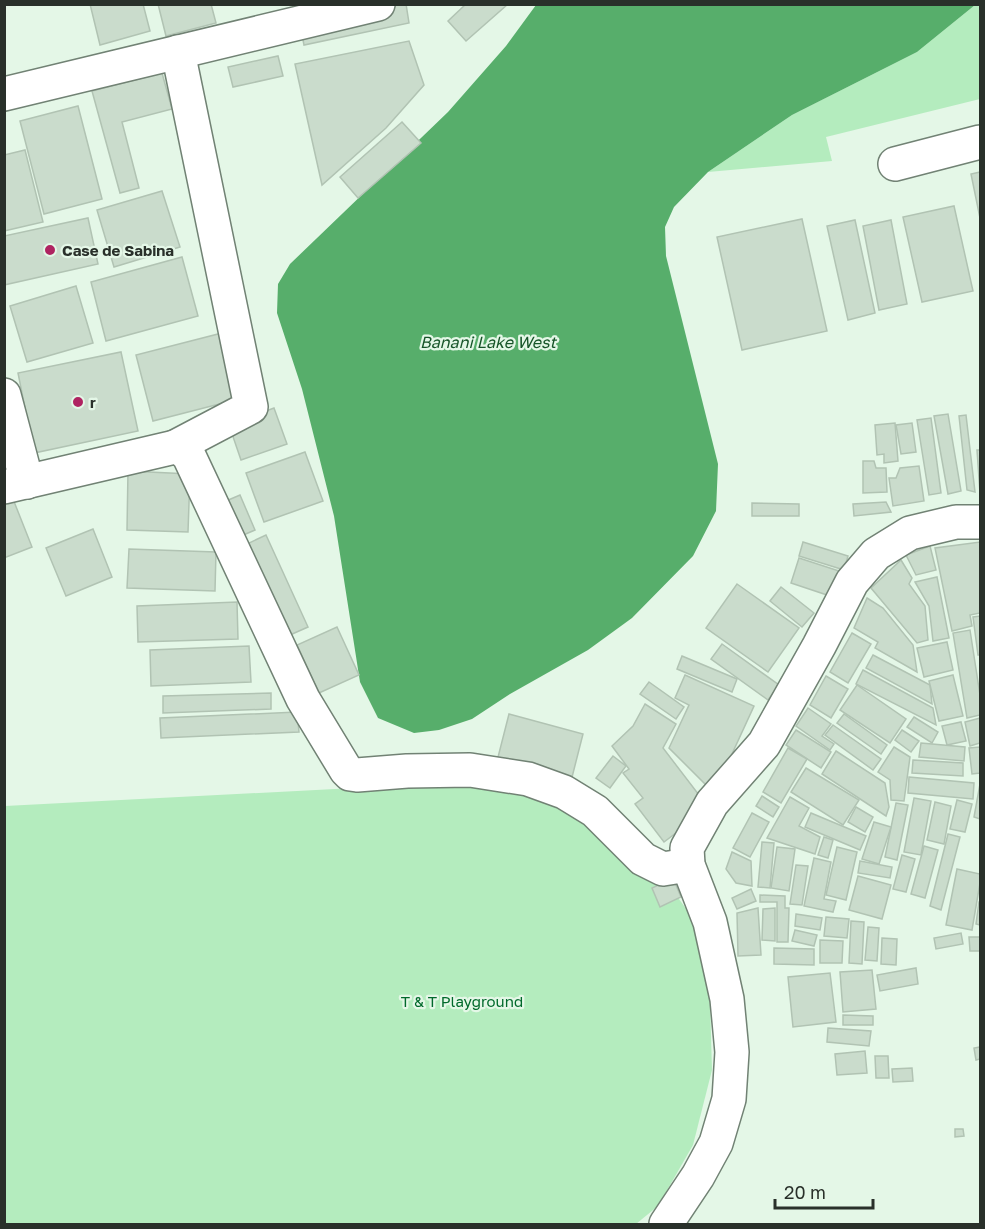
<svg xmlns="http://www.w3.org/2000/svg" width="985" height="1229" viewBox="0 0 985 1229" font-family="'Golos Text',sans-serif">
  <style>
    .green { fill: #b4ecbe }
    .water { fill: #57ae6b }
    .building { fill: #cadccc; stroke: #b1c3b3; stroke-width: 1.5 }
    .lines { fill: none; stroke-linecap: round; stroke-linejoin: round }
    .minor-casing { stroke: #718274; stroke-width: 36 }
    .minor { stroke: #fff; stroke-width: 33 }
    .poi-dot { fill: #af2361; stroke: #e4f7e7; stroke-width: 2 }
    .labels { text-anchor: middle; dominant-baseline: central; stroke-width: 4.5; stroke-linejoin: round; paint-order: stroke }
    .poi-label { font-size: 15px; font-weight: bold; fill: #29302a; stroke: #e4f7e7; text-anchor: start }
    .park-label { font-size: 15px; fill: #00692b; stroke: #e4f7e7 }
    .water-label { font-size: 16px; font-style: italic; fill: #175529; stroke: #e4f7e7 }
  </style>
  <rect width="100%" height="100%" fill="#e4f7e7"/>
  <!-- green -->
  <g class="green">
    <path d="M975,5h5v94l-154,38 6,24 -124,11 84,-57 125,-63z"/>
    <path d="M516,781l133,76 45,63 16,81 2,69 -19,75 -35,61 -22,18h-631v-418l368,-19z"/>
  </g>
  <!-- water -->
  <path class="water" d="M536,5h439l-58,47 -125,63 -84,57 -34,35 -9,20 1,29 52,208 -2,47 -23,45 -61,62 -44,32 -78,44 -38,25 -33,11 -25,3 -36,-15 -18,-36 -26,-166 -32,-127 -25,-76 1,-29 12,-20 158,-152 58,-66z"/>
  <!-- building -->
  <g class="building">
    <path d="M90,4h53l7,27 -50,14z"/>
    <path d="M158,4h53l5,19 -50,13z"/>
    <path d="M296,4h110l3,19 -105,22z"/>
    <path d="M466,4h42l-42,37 -18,-20z"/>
    <path d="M409,41l15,44 -38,43 -64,57 -27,-121z"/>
    <path d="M278,56l5,20 -50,11 -5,-20z"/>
    <path d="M162,73l10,36 -50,13 17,66 -19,5 -28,-102z"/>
    <path d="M78,106l24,93 -58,15 -24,-93z"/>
    <path d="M402,122l19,21 -63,55 -18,-21z"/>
    <path d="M25,150l18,72 -39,9v-76z"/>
    <path d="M980,172v46l-9,-44z"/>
    <path d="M162,191l18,56 -66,20 -17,-57z"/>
    <path d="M954,206l19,85 -51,11 -19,-85z"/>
    <path d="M88,218l10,46 -94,21v-49z"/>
    <path d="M802,219l25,112 -85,19 -25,-113z"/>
    <path d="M855,220l20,93 -27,7 -21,-94z"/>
    <path d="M891,220l16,84 -28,6 -16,-84z"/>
    <path d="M182,257l16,59 -92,25 -15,-59z"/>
    <path d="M76,286l17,57 -66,19 -17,-56z"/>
    <path d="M222,333l17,66 -86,22 -17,-66z"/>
    <path d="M121,352l17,79 -104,22 -16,-80z"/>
    <path d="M274,408l13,36 -46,16 -12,-35z"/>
    <path d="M948,414l13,77 -13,3 -14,-78z"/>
    <path d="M966,415l9,77 -8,-2 -8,-74z"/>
    <path d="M931,418l10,75 -12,2 -12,-75z"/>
    <path d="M895,423l3,38 -14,2v-9l-7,1 -2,-30z"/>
    <path d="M912,423l4,29 -15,2 -5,-29z"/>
    <path d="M977,450h3v43z"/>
    <path d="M305,452l18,49 -59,21 -18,-49z"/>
    <path d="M863,461h11l2,7h10l1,24 -24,1z"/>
    <path d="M919,466l5,35 -31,5 -4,-28h7l4,-10z"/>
    <path d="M128,471l62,3 -2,58 -61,-2z"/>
    <path d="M240,495l15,35 -21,9 -15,-35z"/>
    <path d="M13,499l19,48 -28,11v-56z"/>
    <path d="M886,502l5,10 -37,4 -1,-12z"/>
    <path d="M752,503l47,1v12h-47z"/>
    <path d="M93,529l19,48 -46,19 -20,-48z"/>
    <path d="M266,535l42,92 -18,8 -43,-91z"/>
    <path d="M803,542l45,14 -4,14 -45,-14z"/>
    <path d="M980,542v71l-10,2 2,11 -20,5 -17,-83z"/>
    <path d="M930,546l6,24 -20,5 -10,-20z"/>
    <path d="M129,549l87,3 -1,39 -88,-3z"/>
    <path d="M799,558l40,13 -9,25 -39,-13z"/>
    <path d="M901,560l11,18 -3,6 16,22 3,34 -11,3 -46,-55z"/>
    <path d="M937,577l12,61 -16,3 -4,-35 -14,-24z"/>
    <path d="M737,584l62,44 -31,44 -62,-44z"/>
    <path d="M781,587l33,26 -12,14 -32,-26z"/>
    <path d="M867,598l16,10 30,37 4,27 -42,-24 3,-6 -24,-14z"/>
    <path d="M237,602l1,37 -100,3 -1,-36z"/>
    <path d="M980,616v39h-2l-5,-38z"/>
    <path d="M337,627l22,48 -40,18 -22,-48z"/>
    <path d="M970,630l10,65v20l-13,3 -14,-85z"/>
    <path d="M852,633l19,11 -23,39 -18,-11z"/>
    <path d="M947,642l6,28 -29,7 -7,-29z"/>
    <path d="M722,644l57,41 -11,15 -57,-41z"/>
    <path d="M249,646l2,36 -100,4 -1,-36z"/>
    <path d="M873,655l57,30 2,19 -66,-36z"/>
    <path d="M682,656l55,23 -5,13 -55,-23z"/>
    <path d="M863,670l70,38 3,17 -80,-41z"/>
    <path d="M685,675l69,31 -40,87 -45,-45 20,-43 -14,-7z"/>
    <path d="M953,675l10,41 -24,5 -10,-40z"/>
    <path d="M826,676l22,13 -17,29 -21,-13z"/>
    <path d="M649,682l35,25 -8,12 -36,-25z"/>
    <path d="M857,685l49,34 -16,24 -50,-33z"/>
    <path d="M271,693v16l-108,4v-17z"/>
    <path d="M645,704l31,20 -13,24 46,60 -45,34 -29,-38 8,-6 -20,-25 6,-4 -17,-23 21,-20z"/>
    <path d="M808,708l23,16 -9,12 12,8 -4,6 -34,-24z"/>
    <path d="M297,712l2,20 -138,6 -1,-20z"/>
    <path d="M509,714l74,20 -14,55 -74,-20z"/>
    <path d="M844,714l43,31 -6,9 -44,-31z"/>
    <path d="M914,717l24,15 -6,11 -25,-16z"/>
    <path d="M980,718v25l-10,3 -5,-24z"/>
    <path d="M961,722l5,19 -19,4 -5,-19z"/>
    <path d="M833,725l48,34 -8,11 -48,-35z"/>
    <path d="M796,730l35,22 -10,16 -35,-23z"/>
    <path d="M902,730l17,11 -8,11 -16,-12z"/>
    <path d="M921,743l44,4 -1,14 -45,-4z"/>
    <path d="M894,747l16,10 -6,44 -13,-1 -1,-20 -12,-8z"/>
    <path d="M980,747v26l-8,1 -3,-26z"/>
    <path d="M788,748l19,11 -26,44 -18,-11z"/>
    <path d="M836,751l49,32 4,24 -3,9 -64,-42z"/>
    <path d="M613,756l13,10 -16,22 -14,-10z"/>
    <path d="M913,760l50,3v13l-51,-3z"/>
    <path d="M806,768l53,32 -16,25 -52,-33z"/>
    <path d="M909,777l65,6 -1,16 -65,-6z"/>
    <path d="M980,784v35l-6,-2z"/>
    <path d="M762,796l17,11 -6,10 -17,-11z"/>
    <path d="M790,797l19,11 -10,18 21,11 -5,17 -48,-16z"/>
    <path d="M914,798l17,3 -10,54 -17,-3z"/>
    <path d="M957,800l15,4 -7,28 -15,-3z"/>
    <path d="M935,802l16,4 -7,38 -17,-4z"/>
    <path d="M896,803l12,2 -11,55 -12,-3z"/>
    <path d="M856,807l17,10 -8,15 -17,-10z"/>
    <path d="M752,813l17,9 -19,35 -17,-9z"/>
    <path d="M811,813l55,23 -6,14 -55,-23z"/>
    <path d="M874,822l17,5 -12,37 -17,-5z"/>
    <path d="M948,834l12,3 -19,73 -11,-4z"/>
    <path d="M824,837l9,3 -5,18 -10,-3z"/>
    <path d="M762,842l12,1 -4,45 -12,-1z"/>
    <path d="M924,846l14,4 -13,48 -14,-4z"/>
    <path d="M777,847l18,2 -6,42 -18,-3z"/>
    <path d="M837,847l20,5 -11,48 -20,-5z"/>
    <path d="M732,852l19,9 1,25 -16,-3 -10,-14z"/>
    <path d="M902,855l13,4 -9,33 -13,-3z"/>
    <path d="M814,858l17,4 -7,37 12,2 -3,11 -29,-6z"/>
    <path d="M860,861l32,6 -2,11 -32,-5z"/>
    <path d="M796,865l12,1 -6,39 -12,-1z"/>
    <path d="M957,869l23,5v9l-8,47 -26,-5z"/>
    <path d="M858,876l33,9 -9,34 -33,-9z"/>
    <path d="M673,878l8,19 -21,10 -8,-19z"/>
    <path d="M751,889l5,12 -19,8 -5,-11z"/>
    <path d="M760,895l25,1v12h4l-1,34h-11v-40h-17z"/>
    <path d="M979,902h1v23l-4,-1z"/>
    <path d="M758,908l3,47 -23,1 -1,-43z"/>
    <path d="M775,908v33l-13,-1 1,-31z"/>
    <path d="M796,914l26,4 -2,12 -25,-4z"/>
    <path d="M826,917l23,2 -2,19 -23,-2z"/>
    <path d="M851,921l13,1 -2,42 -13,-1z"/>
    <path d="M868,927l11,1 -2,33 -12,-1z"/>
    <path d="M795,930l22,5 -3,11 -22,-5z"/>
    <path d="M961,933l2,11 -27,5 -2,-11z"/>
    <path d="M969,937h11v14h-10z"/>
    <path d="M882,938l15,1 -1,26 -15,-1z"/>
    <path d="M820,940l23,1 -1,22h-22z"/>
    <path d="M774,948l40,1v16l-40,-1z"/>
    <path d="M916,968l2,16 -38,7 -3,-16z"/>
    <path d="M872,970l4,39 -33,3 -3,-40z"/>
    <path d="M830,973l6,49 -43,5 -5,-50z"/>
    <path d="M843,1015l30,1v9h-30z"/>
    <path d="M828,1028l43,3 -2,15 -42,-4z"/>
    <path d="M980,1047v12l-4,1 -2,-12z"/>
    <path d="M865,1051l2,22 -30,2 -2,-21z"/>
    <path d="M875,1056h13l1,22h-13z"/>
    <path d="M912,1068l1,13 -20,1 -1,-13z"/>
    <path d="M955,1129h8l1,7 -9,1z"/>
  </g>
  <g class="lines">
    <!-- minor casing -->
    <g class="minor-casing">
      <g id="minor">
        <path d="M4,94l374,-90"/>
        <path d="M895,164l85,-22"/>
        <path d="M4,395l23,87"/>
        <path d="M175,447l76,-40 -73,-355"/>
        <path d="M4,487l171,-40 8,3 6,6 114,243 43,71 4,4 7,1 50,-4 63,-1 58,9 36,13 31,19 48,48 20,10 25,-4"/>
        <path d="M666,1224l32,-48 18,-33 13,-44 3,-47 -5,-53 -17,-77 -22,-57 -1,-17 25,-45 52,-59 55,-98 33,-64 24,-28 34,-21 46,-11h24"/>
      </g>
    </g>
    <!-- minor -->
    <use href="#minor" class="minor"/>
  </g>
  <!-- markers -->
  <g class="poi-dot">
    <circle cx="50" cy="250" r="6"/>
    <circle cx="78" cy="402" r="6"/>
  </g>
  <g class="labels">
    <!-- poi labels -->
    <g class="poi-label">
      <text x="62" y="250">Case de Sabina</text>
      <text x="90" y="402">r</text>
    </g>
    <!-- park labels -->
    <g class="park-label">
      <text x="462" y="1001">T &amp; T Playground</text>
    </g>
    <!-- water labels -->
    <g class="water-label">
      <text x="488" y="342">Banani Lake West</text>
    </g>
  </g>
  <!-- border -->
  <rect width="985" height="1229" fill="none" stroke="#29302a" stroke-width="12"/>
  <!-- scale -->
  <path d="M775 1199v9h98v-9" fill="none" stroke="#29302a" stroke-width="3"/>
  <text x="784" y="1199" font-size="18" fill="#29302a" stroke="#e4f7e7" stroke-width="4.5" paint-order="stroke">20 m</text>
</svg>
